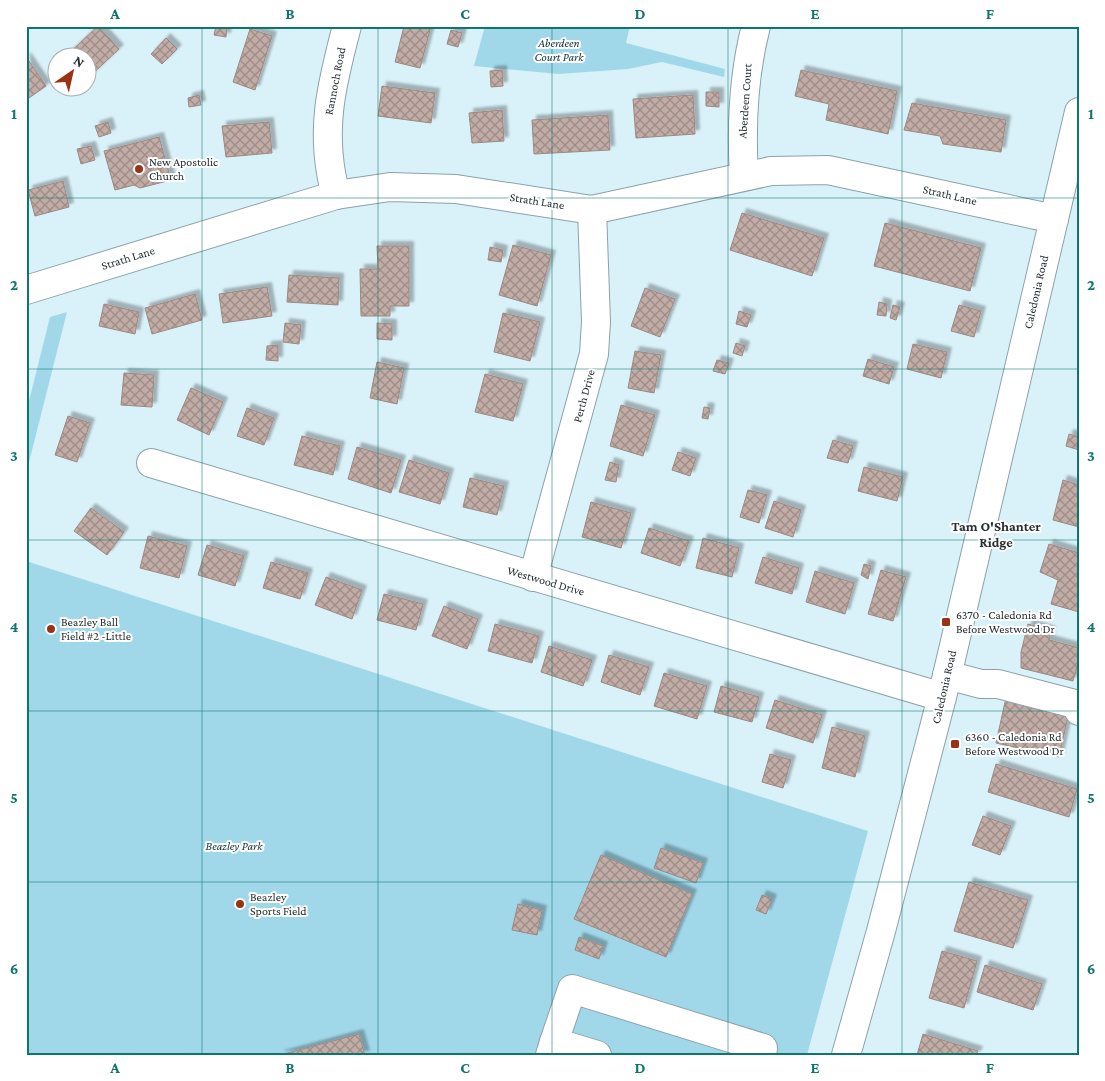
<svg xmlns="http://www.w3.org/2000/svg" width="1105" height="1081" viewBox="0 0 1105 1081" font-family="'Crimson Pro',serif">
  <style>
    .park { fill: #a1d8e9 }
    .building { fill: url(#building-cross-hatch); stroke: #9d8882; filter: url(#shadow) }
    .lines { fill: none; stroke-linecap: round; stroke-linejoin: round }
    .minor-casing { stroke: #8ca2a9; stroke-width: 30 }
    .minor { stroke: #fff; stroke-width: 28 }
    .grid { fill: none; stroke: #0f766e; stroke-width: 1; stroke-opacity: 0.55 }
    .poi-dot { fill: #9a3217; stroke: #fff; stroke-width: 2 }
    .labels { text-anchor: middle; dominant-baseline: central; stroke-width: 4; stroke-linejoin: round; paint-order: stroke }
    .park-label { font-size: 12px; font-style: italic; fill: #11313a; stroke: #fff }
    .street-label { font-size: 12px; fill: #262f32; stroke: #fff }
    .poi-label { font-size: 12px; fill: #262f32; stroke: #fff; text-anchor: start }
    .neighbourhood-label { font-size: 14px; font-weight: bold; fill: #262f32; stroke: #fff }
    .neatline { fill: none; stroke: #0f766e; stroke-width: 2 }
    .grid-label { font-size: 16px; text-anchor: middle; font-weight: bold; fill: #0f766e }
  </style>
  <defs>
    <pattern id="building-cross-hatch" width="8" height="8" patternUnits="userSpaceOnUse" patternTransform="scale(1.25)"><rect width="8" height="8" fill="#c2aca6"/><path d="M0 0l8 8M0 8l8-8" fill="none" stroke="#9d8c88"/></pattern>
    <filter id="shadow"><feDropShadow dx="4.5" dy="-4.5" stdDeviation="1" flood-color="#0004"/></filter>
  </defs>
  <rect width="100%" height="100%" fill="#d9f1f8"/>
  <!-- park -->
  <g class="park">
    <path d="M485,26h145l-4,17 99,26 -1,8 -62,-15 -34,7 -69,5 -85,-8z"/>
    <path d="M67,312l-41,162v-61l24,-96z"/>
    <path d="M26,561l842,270 -61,224h-781z"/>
  </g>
  <!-- building -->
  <g class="building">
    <path d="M98,26l21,23 -31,29v-20h-24z"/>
    <path d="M216,26h11l-1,11 -12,-2z"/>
    <path d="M404,26h27l-11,42 -25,-6z"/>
    <path d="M250,29l22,7 -17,54 -22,-8z"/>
    <path d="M451,30l11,3 -4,14 -11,-3z"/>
    <path d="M166,38l11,11 -15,15 -11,-10z"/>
    <path d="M26,57l20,29 -20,14z"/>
    <path d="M502,70l1,16 -12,1 -1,-16z"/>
    <path d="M801,70l96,21 -9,43 -62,-14 3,-16 -34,-8z"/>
    <path d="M382,86l53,7 -4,30 -53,-7z"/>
    <path d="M706,92h13v15l-13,-1z"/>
    <path d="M199,95l2,10 -12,2 -1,-9z"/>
    <path d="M693,95l2,39 -59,4 -3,-39z"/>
    <path d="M912,103l94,17 -5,32 -58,-8 -3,-8 -36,-6z"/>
    <path d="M502,110l2,31 -32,2 -3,-30z"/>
    <path d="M608,115l2,35 -76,4 -2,-34z"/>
    <path d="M108,122l3,11 -12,4 -4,-11z"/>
    <path d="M269,122l3,31 -46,4 -4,-31z"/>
    <path d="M159,137l12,43 -31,8 -6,-3 -19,5 -11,-39z"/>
    <path d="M91,146l4,14 -14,4 -4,-15z"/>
    <path d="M63,181l6,26 -34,9 -7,-26z"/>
    <path d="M742,213l82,25 -12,38 -82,-26z"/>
    <path d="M885,223l96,25 -11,43 -96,-25z"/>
    <path d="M513,245l38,10 -14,51 -38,-11z"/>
    <path d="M377,246h32v60h-19v10h-29l-1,-47h18z"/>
    <path d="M490,247l13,3 -2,12 -13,-2z"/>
    <path d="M289,275l50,3 -1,27 -51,-3z"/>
    <path d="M267,287l5,29 -49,7 -4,-29z"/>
    <path d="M645,288l30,11 -15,38 -29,-11z"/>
    <path d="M195,294l7,26 -50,14 -7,-26z"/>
    <path d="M879,302l8,2 -1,12 -9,-1z"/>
    <path d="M104,304l35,8 -4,22 -36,-8z"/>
    <path d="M893,305l7,2 -4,13 -6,-2z"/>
    <path d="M959,305l22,6 -7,26 -23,-6z"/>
    <path d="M739,311l12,4 -4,12 -11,-3z"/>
    <path d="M503,313l37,9 -10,39 -36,-9z"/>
    <path d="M285,323l16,2 -2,19 -16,-2z"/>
    <path d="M377,323l15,1v16l-15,-1z"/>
    <path d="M736,343l9,3 -3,10 -9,-3z"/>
    <path d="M913,344l34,8 -6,26 -34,-9z"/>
    <path d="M278,345v16l-12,-1 1,-14z"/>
    <path d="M635,351l26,4 -7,38 -26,-5z"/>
    <path d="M868,359l26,8 -5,17 -26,-8z"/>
    <path d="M717,360l12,3 -4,11 -12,-3z"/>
    <path d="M377,362l27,6 -7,36 -27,-6z"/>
    <path d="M124,373l30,2 -2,32 -31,-2z"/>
    <path d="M485,374l38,10 -10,37 -38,-9z"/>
    <path d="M191,388l32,14 -14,33 -32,-15z"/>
    <path d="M621,405l34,10 -12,41 -33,-10z"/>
    <path d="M704,407l6,1 -2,11 -6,-1z"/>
    <path d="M247,408l27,10 -10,27 -27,-9z"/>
    <path d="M68,416l22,7 -13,39 -22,-7z"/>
    <path d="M1069,434l10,3v13l-13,-4z"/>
    <path d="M302,436l38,10 -7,29 -39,-10z"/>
    <path d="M833,440l20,6 -5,17 -21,-5z"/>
    <path d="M357,447l44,13 -10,33 -43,-14z"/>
    <path d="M678,452l18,6 -6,18 -18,-6z"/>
    <path d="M409,460l40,13 -9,31 -41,-12z"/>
    <path d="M610,462l9,3 -3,17 -11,-2z"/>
    <path d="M864,467l39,10 -6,24 -39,-10z"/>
    <path d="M470,478l34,8 -7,29 -34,-8z"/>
    <path d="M1063,480l16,5v42l-26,-7z"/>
    <path d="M748,490l19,5 -8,28 -19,-6z"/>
    <path d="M774,501l27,9 -8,27 -28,-9z"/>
    <path d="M591,502l40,11 -10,35 -39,-11z"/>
    <path d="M91,508l33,24 -17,23 -33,-24z"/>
    <path d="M649,528l40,13 -9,25 -39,-13z"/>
    <path d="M148,536l39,10 -8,32 -39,-10z"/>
    <path d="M703,538l36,10 -7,29 -36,-9z"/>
    <path d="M1049,544l30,9v59l-28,-8 7,-24 -18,-8z"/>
    <path d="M207,545l37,11 -9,30 -37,-11z"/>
    <path d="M763,557l36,11 -7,26 -37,-11z"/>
    <path d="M271,562l37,11 -8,26 -37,-11z"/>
    <path d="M864,564l7,2 -3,13 -7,-4z"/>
    <path d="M881,570l25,7 -13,44 -25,-7z"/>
    <path d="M815,571l39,12 -9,31 -39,-12z"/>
    <path d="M326,577l36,13 -10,29 -37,-14z"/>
    <path d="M384,594l39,10 -7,26 -39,-10z"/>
    <path d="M444,606l34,13 -11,30 -35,-13z"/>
    <path d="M495,624l44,12 -7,27 -44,-12z"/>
    <path d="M1028,624l23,7 -2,9 30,8v12l-6,21 -52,-13v-16z"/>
    <path d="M549,646l43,14 -9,26 -42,-14z"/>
    <path d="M609,655l40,12 -9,28 -39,-13z"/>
    <path d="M664,673l43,13 -10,33 -43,-13z"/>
    <path d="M721,686l38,11 -7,25 -38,-10z"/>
    <path d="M1007,693l63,14 -11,50 -63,-14z"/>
    <path d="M775,700l47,15 -9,28 -47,-15z"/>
    <path d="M832,727l33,9 -10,41 -33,-9z"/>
    <path d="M770,754l21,6 -8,28 -21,-6z"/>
    <path d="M996,764l81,25 -8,28 -81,-25z"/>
    <path d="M983,816l28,10 -11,29 -28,-10z"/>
    <path d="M661,848l42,15 -7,20 -42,-15z"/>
    <path d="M601,855l91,39 -26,63 -92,-38z"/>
    <path d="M969,882l59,18 -15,48 -59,-17z"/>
    <path d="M762,895l10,4 -6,15 -10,-4z"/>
    <path d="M518,904l24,6 -5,25 -25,-5z"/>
    <path d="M579,937l24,9 -4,13 -24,-9z"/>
    <path d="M942,951l35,10 -13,47 -35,-10z"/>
    <path d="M985,965l57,19 -9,26 -56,-18z"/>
    <path d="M359,1034l6,21h-85z"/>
    <path d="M923,1034l55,17 -2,4h-59z"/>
  </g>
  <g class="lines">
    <!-- minor casing -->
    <g class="minor-casing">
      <g id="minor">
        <path d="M744,176c-3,-51 -1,-100 12,-150"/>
        <path d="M336,195c-17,-61 -5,-109 11,-169"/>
        <path d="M26,290l310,-95 54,-8 66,2 136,21 179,-39 57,-1 226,49"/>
        <path d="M151,463l791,234"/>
        <path d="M533,577l61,-223 2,-32 -4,-112"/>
        <path d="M947,675l34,9h17l77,20 4,7"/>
        <path d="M554,1042l18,-53 191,59 -1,7"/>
        <path d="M550,1055l4,-13 43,13"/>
        <path d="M846,1055l35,-124 61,-234 137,-585"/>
      </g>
    </g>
    <!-- minor -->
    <use href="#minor" class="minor"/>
  </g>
  <!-- grid -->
  <path class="grid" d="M202,26v1029M378,26v1029M552,26v1029M728,26v1029M902,26v1029M26,198h1053M26,369h1053M26,540h1053M26,711h1053M26,882h1053"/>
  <!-- markers -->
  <g class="poi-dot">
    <circle cx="139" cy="169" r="5"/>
    <rect x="941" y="617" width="10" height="10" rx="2.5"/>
    <circle cx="51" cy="629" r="5"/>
    <rect x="950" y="739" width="10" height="10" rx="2.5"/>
    <circle cx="240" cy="904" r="5"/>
  </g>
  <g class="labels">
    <!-- park labels -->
    <g class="park-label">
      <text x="559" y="43">Aberdeen<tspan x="559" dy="14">Court Park</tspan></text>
      <text x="234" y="846">Beazley Park</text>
    </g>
    <!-- street labels -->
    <g class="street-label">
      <text transform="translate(335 81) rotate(-79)">Rannoch Road</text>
      <text transform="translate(745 101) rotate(-86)">Aberdeen Court</text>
      <text transform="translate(950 195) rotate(13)">Strath Lane</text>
      <text transform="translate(537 201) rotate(9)">Strath Lane</text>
      <text transform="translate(128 258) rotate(-17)">Strath Lane</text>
      <text transform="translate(1036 292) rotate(-77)">Caledonia Road</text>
      <text transform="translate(584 396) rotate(-75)">Perth Drive</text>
      <text transform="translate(546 581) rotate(16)">Westwood Drive</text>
      <text transform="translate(944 687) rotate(-77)">Caledonia Road</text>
    </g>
    <!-- poi labels -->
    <g class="poi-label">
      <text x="149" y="162">New Apostolic<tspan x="149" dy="14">Church</tspan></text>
      <text x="956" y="615">6370 - Caledonia Rd<tspan x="956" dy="14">Before Westwood Dr</tspan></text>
      <text x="61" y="622">Beazley Ball<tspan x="61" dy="14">Field #2 -Little</tspan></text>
      <text x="965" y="737">6360 - Caledonia Rd<tspan x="965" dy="14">Before Westwood Dr</tspan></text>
      <text x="250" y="897">Beazley<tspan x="250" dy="14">Sports Field</tspan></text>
    </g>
    <!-- neighbourhood labels -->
    <g class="neighbourhood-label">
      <text x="996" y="526">Tam O'Shanter<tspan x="996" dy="16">Ridge</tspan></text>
    </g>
  </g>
  <!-- border -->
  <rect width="1105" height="1081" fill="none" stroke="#ffffff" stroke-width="55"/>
  <!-- north arrow -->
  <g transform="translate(72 72) rotate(34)"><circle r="24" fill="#ffffff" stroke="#a8acad"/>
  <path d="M0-4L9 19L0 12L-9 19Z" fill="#9a3217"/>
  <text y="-8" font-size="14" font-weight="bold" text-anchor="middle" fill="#262f32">N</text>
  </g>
  <rect x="28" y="28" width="1050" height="1026" class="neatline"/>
  <g class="grid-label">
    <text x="115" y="19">A</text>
    <text x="290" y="19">B</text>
    <text x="465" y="19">C</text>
    <text x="640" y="19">D</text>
    <text x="815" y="19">E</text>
    <text x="990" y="19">F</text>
    <text x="14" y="119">1</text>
    <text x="1091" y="119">1</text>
    <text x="14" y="290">2</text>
    <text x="1091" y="290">2</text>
    <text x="14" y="461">3</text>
    <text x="1091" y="461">3</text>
    <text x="14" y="632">4</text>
    <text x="1091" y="632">4</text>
    <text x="14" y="803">5</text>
    <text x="1091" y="803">5</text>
    <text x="14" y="974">6</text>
    <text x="1091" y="974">6</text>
    <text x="115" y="1073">A</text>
    <text x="290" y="1073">B</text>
    <text x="465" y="1073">C</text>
    <text x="640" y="1073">D</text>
    <text x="815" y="1073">E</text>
    <text x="990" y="1073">F</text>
  </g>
</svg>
